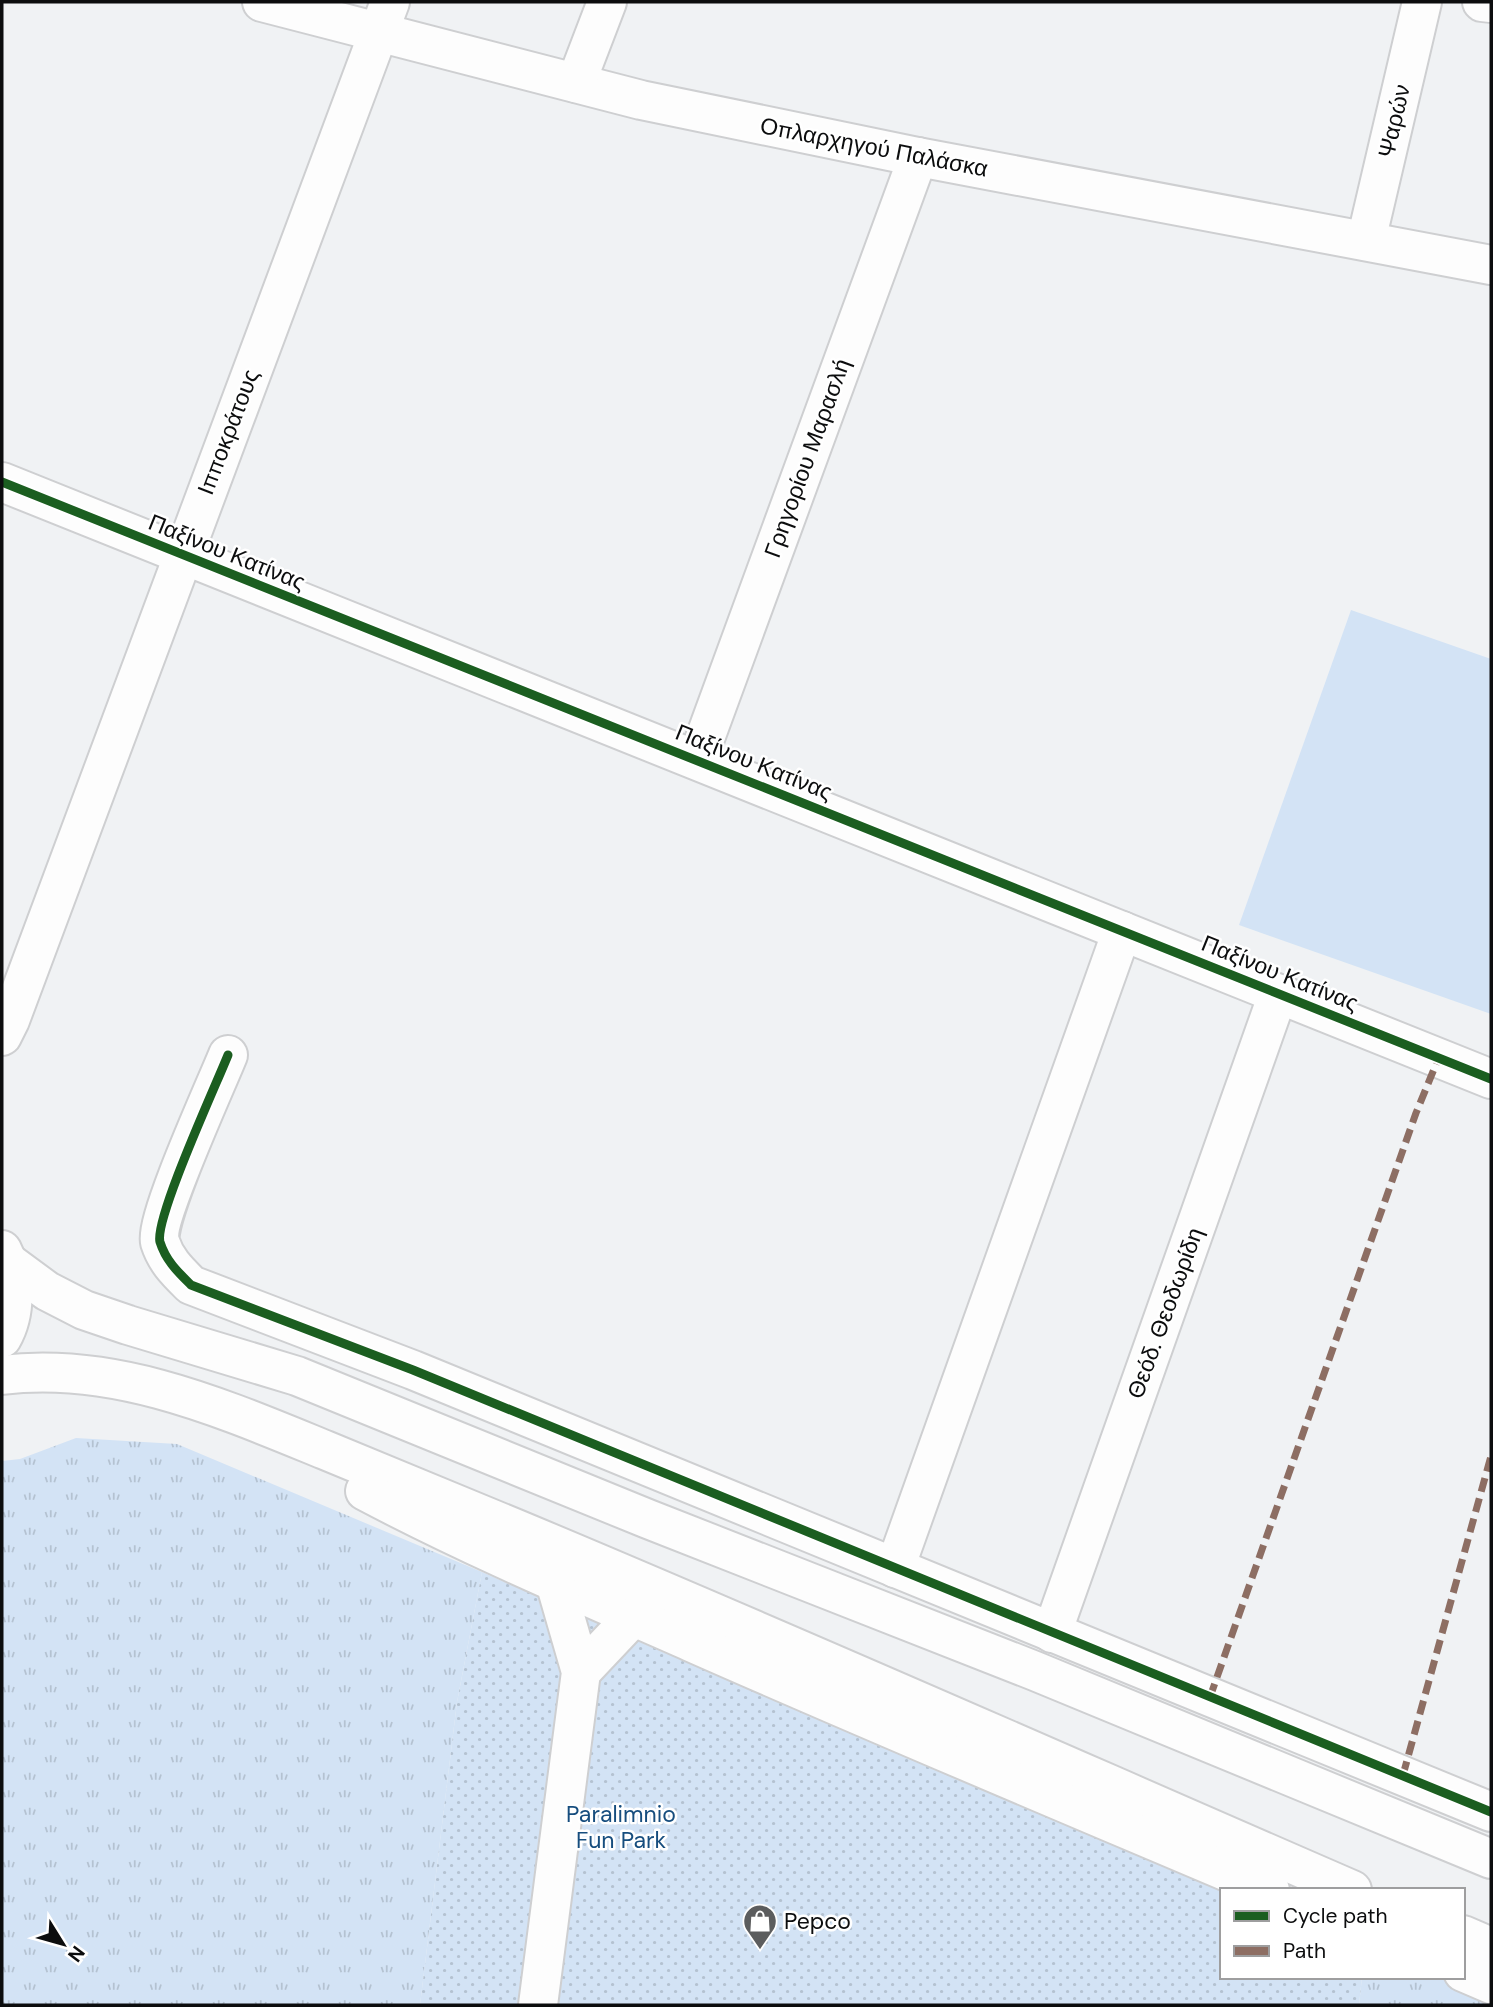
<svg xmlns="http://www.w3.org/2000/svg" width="1493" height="2007" viewBox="0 0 1493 2007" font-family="'DM Sans',sans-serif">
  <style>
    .grass { fill: url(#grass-tufts) }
    .park { fill: url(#park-dots) }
    .pitch { fill: #d3e3f5 }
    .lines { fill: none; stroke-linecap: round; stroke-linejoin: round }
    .minor-casing { stroke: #cecfd1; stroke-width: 42 }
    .minor { stroke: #fdfdfd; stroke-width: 38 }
    .quiet { stroke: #8d6e63; stroke-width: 7; stroke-dasharray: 14 7; stroke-linecap: butt }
    .cycleway-casing { stroke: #fff; stroke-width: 13 }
    .cycleway { stroke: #1b5e20; stroke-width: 9 }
    .labels { text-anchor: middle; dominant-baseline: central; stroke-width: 5; stroke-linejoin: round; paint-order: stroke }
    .street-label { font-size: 23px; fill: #0c0d0e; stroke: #fff }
    .park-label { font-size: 23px; fill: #164d7e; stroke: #fff }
    .poi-label { font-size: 23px; fill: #0c0d0e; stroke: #fff; text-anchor: start }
  </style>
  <defs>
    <pattern id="grass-tufts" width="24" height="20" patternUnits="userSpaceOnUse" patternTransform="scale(1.75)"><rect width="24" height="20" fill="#d3e3f5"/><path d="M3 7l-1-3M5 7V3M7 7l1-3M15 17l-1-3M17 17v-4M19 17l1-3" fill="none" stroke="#b4c2d1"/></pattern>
    <pattern id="park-dots" width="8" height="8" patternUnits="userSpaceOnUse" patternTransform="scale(1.75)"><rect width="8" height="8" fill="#d3e3f5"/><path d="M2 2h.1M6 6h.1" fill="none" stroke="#b4c2d1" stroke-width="1.8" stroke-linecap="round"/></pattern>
  </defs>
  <rect width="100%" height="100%" fill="#f0f2f4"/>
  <!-- grass -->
  <g class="grass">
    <path d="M76,1438l101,6 305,128 -25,130 -37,303h-418v-544l18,-2z"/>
    <path d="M1362,1977h101l28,5v23h-132z"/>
  </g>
  <!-- park -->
  <path class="park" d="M482,1572l183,81 609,237h-52v87h140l-3,28h-939l37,-303z"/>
  <!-- pitch -->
  <path class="pitch" d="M1351,610l140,49v355l-252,-89z"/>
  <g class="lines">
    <!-- minor casing -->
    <g class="minor-casing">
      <g id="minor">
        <path d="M262,2l379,98 277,57 573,108"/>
        <path d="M1482,2l9,1"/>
        <path d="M576,83l31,-81"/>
        <path d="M1366,241l56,-239"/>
        <path d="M2,482l1489,597"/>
        <path d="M697,760l221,-603"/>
        <path d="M2,1036l8,-16 380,-1018"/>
        <path d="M228,1055c-12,30 -74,165 -68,187 6,19 18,30 31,43l222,85 1078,442"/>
        <path d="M2,1250c13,26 15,62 0,88"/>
        <path d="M9,1263l38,28 37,19 44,15 169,51 351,143 387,152 456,188"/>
        <path d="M2,1375c113,-14 220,33 323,75 63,26 126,52 189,78 281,117 559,241 838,362"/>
        <path d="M365,1491c106,56 217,103 326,151 192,85 386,166 579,248"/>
        <path d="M895,1568l227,-637"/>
        <path d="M1052,1633l226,-639"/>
        <path d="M581,1672l52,-55"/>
        <path d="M1463,1935l28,12"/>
        <path d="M1463,1972l28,12"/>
        <path d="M538,2005l43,-333 -26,-90"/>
      </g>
    </g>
    <!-- minor -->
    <use href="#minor" class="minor"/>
    <!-- quiet -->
    <g class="quiet">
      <path d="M1210,1697l206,-584 23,-56"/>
      <path d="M1403,1775l88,-319"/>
      <path d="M834,2005v-1"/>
    </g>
    <!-- cycleway casing -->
    <g class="cycleway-casing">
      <g id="cycleway">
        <path d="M2,482l1489,597"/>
        <path d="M228,1055c-12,30 -74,165 -68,187 6,19 18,30 31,43l222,85 1078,442"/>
      </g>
    </g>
    <!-- cycleway -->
    <use href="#cycleway" class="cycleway"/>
  </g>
  <!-- icons -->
  <defs>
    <g id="shop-pin" transform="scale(1.75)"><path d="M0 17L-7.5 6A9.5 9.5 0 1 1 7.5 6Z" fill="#5c5d5e" stroke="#fff"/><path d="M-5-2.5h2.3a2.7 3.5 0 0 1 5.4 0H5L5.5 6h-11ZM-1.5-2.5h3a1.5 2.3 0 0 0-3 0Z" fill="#fff"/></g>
  </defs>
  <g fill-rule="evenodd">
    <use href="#shop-pin" x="760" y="1921"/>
  </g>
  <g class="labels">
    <!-- street labels -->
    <g class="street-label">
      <text transform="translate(1394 121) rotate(-77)">Ψαρών</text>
      <text transform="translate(874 147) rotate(11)">Οπλαρχηγού Παλάσκα</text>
      <text transform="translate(228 432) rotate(-69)">Ιπποκράτους</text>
      <text transform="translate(807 458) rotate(-70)">Γρηγορίου Μαρασλή</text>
      <text transform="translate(227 552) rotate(22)">Παξίνου Κατίνας</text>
      <text transform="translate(754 762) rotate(22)">Παξίνου Κατίνας</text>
      <text transform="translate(1280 973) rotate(22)">Παξίνου Κατίνας</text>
      <text transform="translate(1165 1313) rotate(-70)">Θεόδ. Θεοδωρίδη</text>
    </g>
    <!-- park labels -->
    <g class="park-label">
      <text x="621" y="1814">Paralimnio<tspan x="621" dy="26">Fun Park</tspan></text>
    </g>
    <!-- poi labels -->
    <g class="poi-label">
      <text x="784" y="1921">Pepco</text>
    </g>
  </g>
  <!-- border -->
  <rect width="1493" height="2007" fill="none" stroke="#0c0d0e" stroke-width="7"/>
  <!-- legend -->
  <rect x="1220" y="1888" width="245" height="91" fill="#ffffff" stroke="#9e9e9f" stroke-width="2"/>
  <rect x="1234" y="1911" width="35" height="10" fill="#1b5e20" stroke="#9e9e9f" stroke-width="2"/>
  <text x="1283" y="1923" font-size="21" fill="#0c0d0e">Cycle path</text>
  <rect x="1234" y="1946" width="35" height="10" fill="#8d6e63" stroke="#9e9e9f" stroke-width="2"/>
  <text x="1283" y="1958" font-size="21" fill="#0c0d0e">Path</text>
  <!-- north arrow -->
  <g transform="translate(63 1944) rotate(127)" stroke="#ffffff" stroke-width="5" paint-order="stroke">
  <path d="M0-5L12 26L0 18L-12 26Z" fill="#0c0d0e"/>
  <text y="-10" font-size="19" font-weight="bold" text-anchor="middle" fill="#0c0d0e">N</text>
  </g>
</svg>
